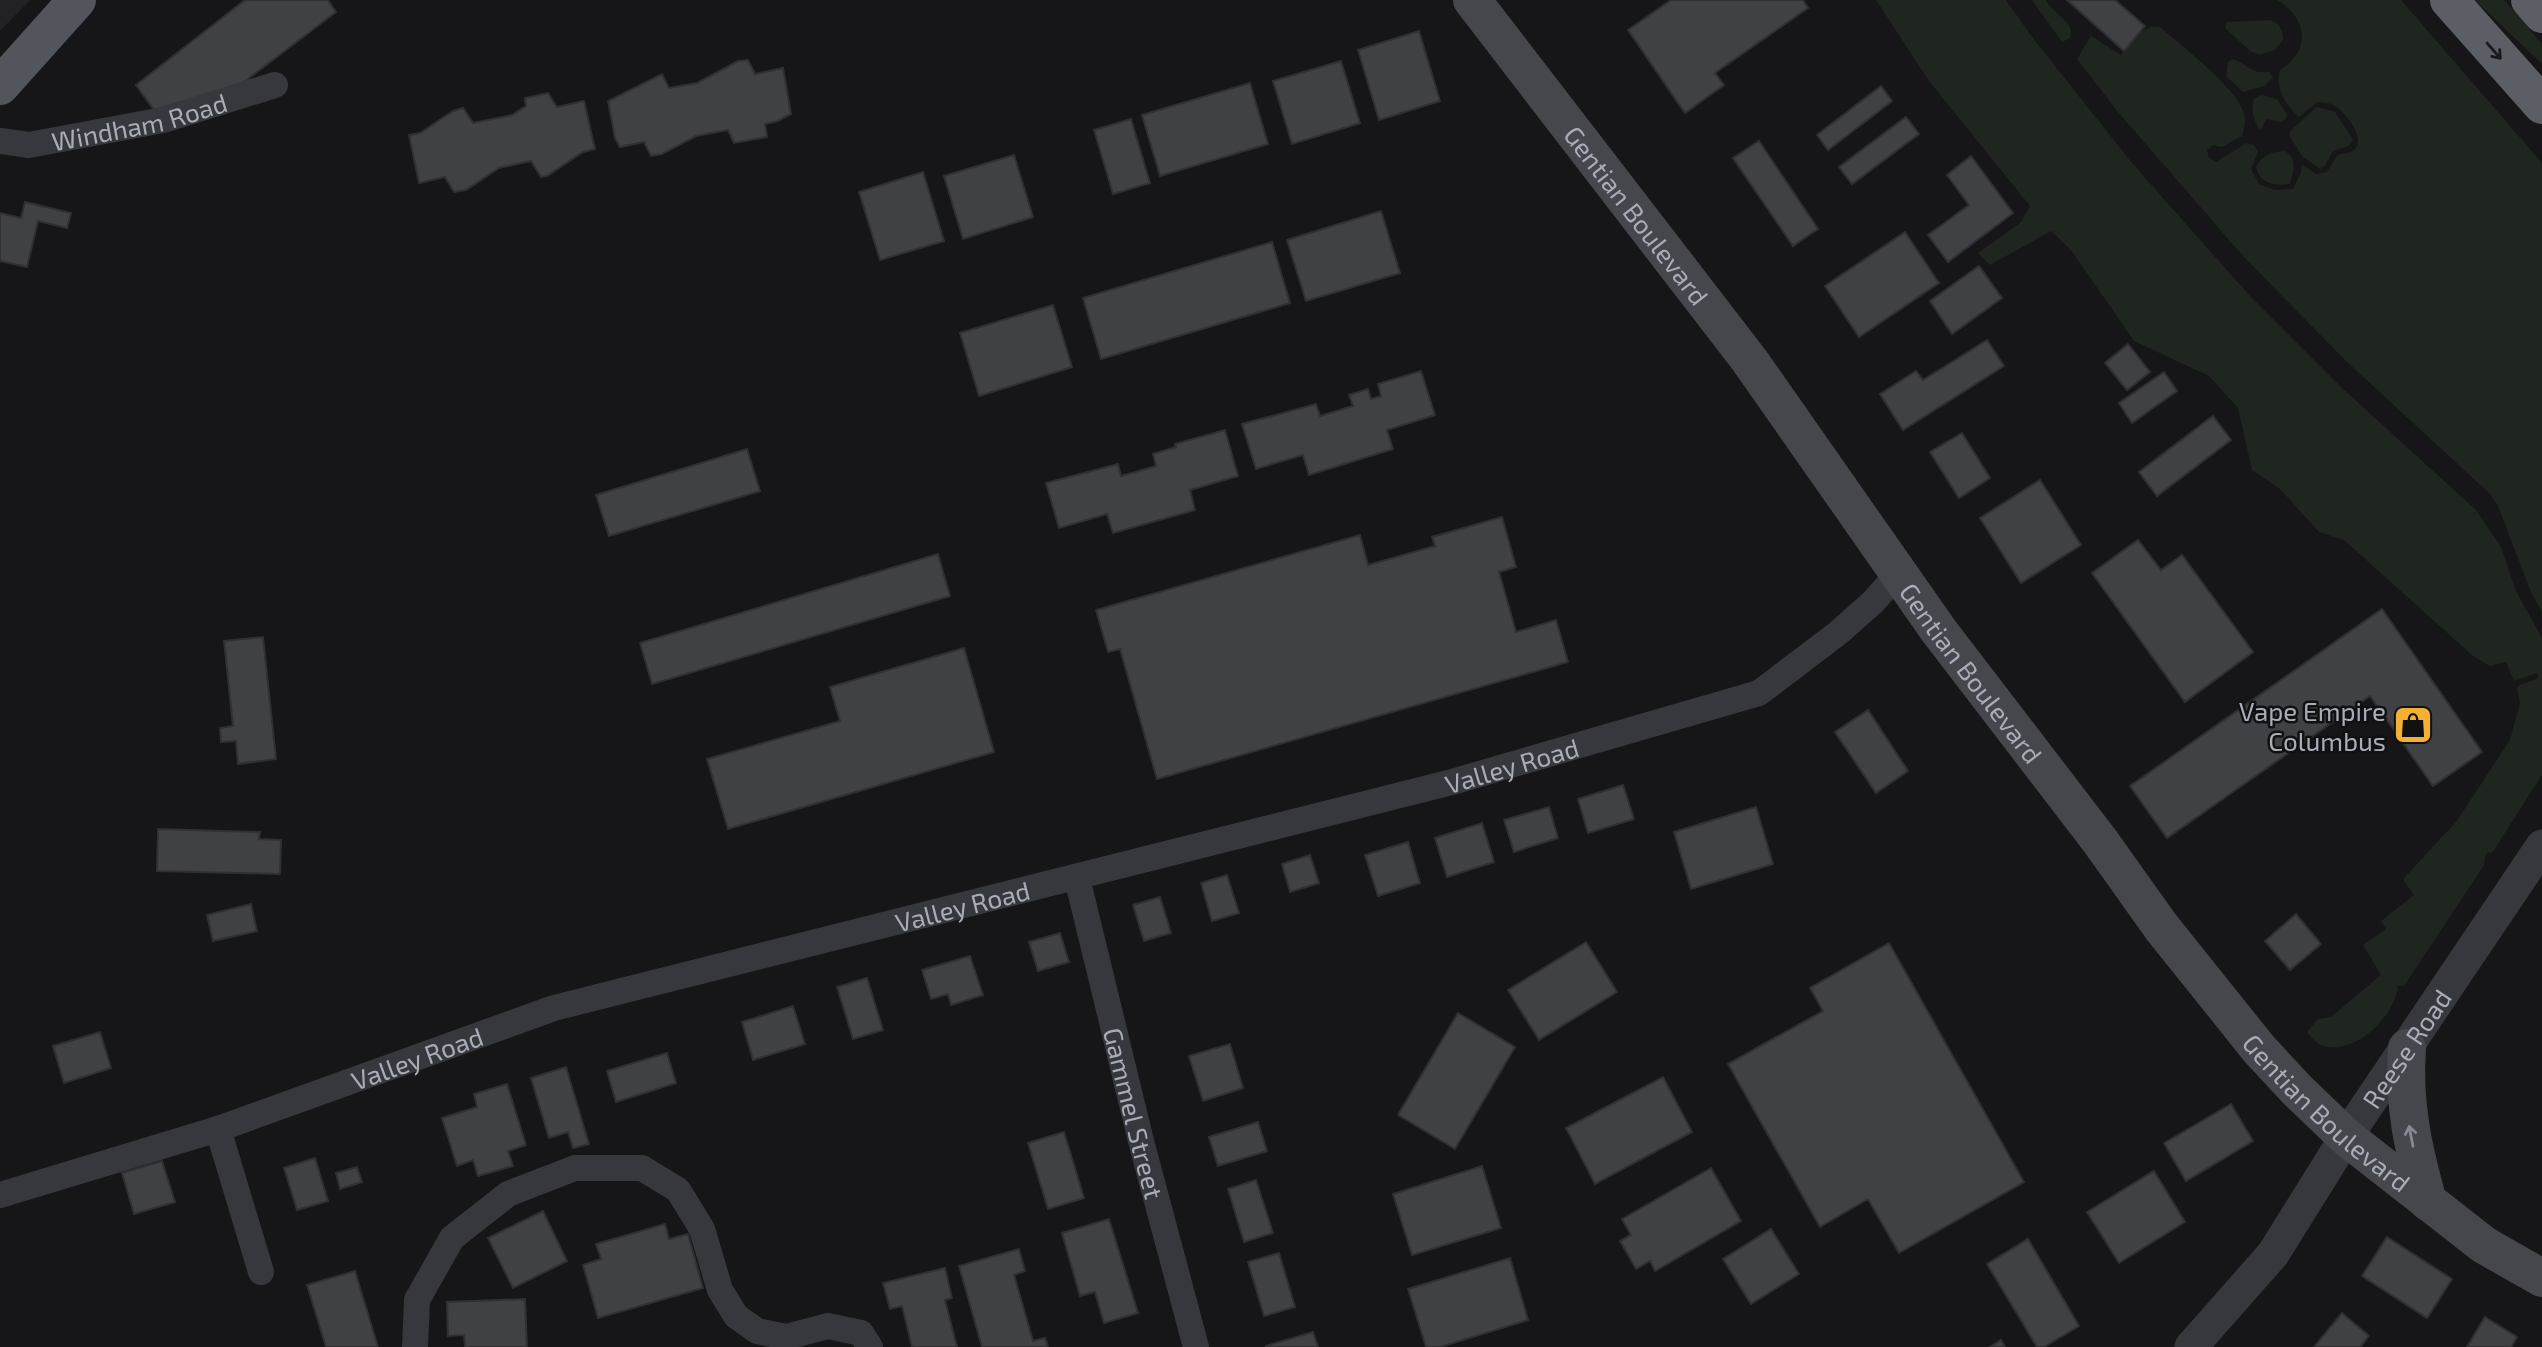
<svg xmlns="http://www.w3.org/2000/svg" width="2542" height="1347" viewBox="0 0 2542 1347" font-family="'Exo 2',sans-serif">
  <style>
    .built { fill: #222225 }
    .green { fill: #1e261f }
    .building { fill: #404145; stroke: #303034; stroke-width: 2 }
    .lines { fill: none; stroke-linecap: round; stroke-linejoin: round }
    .minor { stroke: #37383d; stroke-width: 26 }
    .tertiary { stroke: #37383d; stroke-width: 33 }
    .secondary { stroke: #45474d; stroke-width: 38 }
    .primary { stroke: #53555c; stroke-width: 38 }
    .trunk { stroke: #5b5e65; stroke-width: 38 }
    .oneway { stroke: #18191b }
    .oneway2 { stroke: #858993 }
    .labels { text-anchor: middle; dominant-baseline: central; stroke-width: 5; stroke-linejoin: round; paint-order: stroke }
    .street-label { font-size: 26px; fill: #a8adb8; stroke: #111113 }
    .poi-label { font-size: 26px; fill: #a8adb8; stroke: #111113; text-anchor: end }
  </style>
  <rect width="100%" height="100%" fill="#161618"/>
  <!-- built -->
  <path class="built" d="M0,0h30l-30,31z"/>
  <!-- green -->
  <g class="green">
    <path d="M1876,0h130l26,37 100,126 117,132 93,93 134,122 25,37 15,44 26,47v137l-50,78 -4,-1 -3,4 -1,9 -80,121h-6c-3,30 -42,69 -75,60 -6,-2 -12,-9 -16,-14l11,-13 13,-2 50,-42 -18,-30 23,-16 -5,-8 33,-26 -10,-14v-3l52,-56 54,-82 10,-37 -3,-14 3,-4 18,-7 -1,-5 -23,8 -8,-19 -16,4 -17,-10 -129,-116 -25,-8 -39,-43 -28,-19 -14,-62 -29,-32 -75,-35 -63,-91 -20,-19 -61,34 -12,-12 43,-31 9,-16 -101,-125z"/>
    <path d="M2032,0h14c7,15 30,21 24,38l-8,4z"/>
    <path d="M2277,0h124l141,163v449l-11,-20 -33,-86 -8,-12 -145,-134 -102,-104 -125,-144 -41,-53 14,-23 30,19c11,-11 22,-32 39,-28 21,19 78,61 84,87 2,8 0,15 -2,22l-20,11 -9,-2 -6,5 2,8 8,4c8,-8 19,-10 28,-19l9,2 4,7 -7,17 8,15 16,6 18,-1 8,-16 1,-9 14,10 11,-2 10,-17c5,-2 12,-1 17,-5 13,-11 -9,-38 -19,-44 -5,-3 -11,-4 -17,-4l-19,15c-14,-12 -24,-29 -19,-47 32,-19 27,-53 -3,-70z"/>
    <path d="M2475,0h29l38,44v20z"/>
    <path d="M2269,20c10,2 14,10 14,20l-8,10 -16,5 -9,-4 -25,-23 2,-6z"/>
    <path d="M2233,59c15,5 16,15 36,13l4,5 -9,9 -21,6 -17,-16 2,-14z"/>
    <path d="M2261,95l16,4 10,15 -1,5 -5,3 -15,-3 -4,9 -3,1c-5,-9 -9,-19 -5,-30z"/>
    <path d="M2317,107l18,5 18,28 -5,6 -15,5 -8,15 -5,3 -18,-13 -13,-21 2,-5z"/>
    <path d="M2285,151c14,10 8,19 5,33 -15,2 -30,0 -34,-17 7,-13 16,-15 29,-16z"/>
  </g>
  <!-- building -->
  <g class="building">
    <path d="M245,0h83l8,12 -96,73 -86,25 -18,-25z"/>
    <path d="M1671,0h132l5,8 -93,65 9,12 -39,28 -57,-83z"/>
    <path d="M2067,0h48l30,26 -21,25z"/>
    <path d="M1419,31l21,70 -61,19 -21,-70z"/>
    <path d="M748,60l7,14 28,-6 8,46 -13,7 -13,3 2,13 -33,6 -6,-13 -32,6 -34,18 -11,2 -7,-14 -24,5 -5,-9 -7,-37 54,-27 7,14 28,-5 41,-22z"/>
    <path d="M1341,61l19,62 -68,21 -19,-63z"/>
    <path d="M1250,83l18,61 -108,32 -18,-61z"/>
    <path d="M1881,86l11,15 -64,49 -11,-15z"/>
    <path d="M548,93l9,14 27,-6 11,48 -12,3 -36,24 -6,1 -10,-16 -32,7 -33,22 -12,2 -9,-15 -26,6 -10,-48 11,-2 33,-22 10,-3 10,15 39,-8 14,-9 -1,-8z"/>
    <path d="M1906,117l13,17 -67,50 -13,-17z"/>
    <path d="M1131,119l19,64 -37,11 -19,-64z"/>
    <path d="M1759,141l59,88 -25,17 -60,-88z"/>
    <path d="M1014,155l19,62 -70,22 -19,-63z"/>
    <path d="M1971,156l42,57 -65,49 -20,-27 41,-30 -22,-30z"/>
    <path d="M923,172l21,69 -64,19 -21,-68z"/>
    <path d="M25,202l46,11 -4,15 -29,-7 -11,46 -27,-6v-48l21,5z"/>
    <path d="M1381,211l19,62 -94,28 -19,-61z"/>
    <path d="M1905,232l34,51 -80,54 -34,-51z"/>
    <path d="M1272,242l18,61 -189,56 -18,-61z"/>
    <path d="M1979,266l23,32 -50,36 -22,-33z"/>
    <path d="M1053,305l19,62 -93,29 -19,-63z"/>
    <path d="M1987,340l17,26 -101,64 -23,-36 36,-23 7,9z"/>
    <path d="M2128,344l22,28 -23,18 -22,-27z"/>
    <path d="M1421,371l14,44 -48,15 6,19 -84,26 -6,-20 -47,14 -14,-45 74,-20 4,12 33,-10 -4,-11 19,-6 3,10 10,-3 -3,-12z"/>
    <path d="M2164,372l13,19 -45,32 -13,-20z"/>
    <path d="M2213,416l18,24 -74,56 -18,-24z"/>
    <path d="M1225,430l13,46 -48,14 5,20 -82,23 -6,-19 -48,14 -13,-45 72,-19 3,12 35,-10 -3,-12 23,-7 -1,-3z"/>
    <path d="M1962,433l28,45 -31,20 -29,-46z"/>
    <path d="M747,449l13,42 -151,45 -13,-41z"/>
    <path d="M2040,480l41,65 -60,38 -41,-65z"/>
    <path d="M1502,517l14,50 -17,5 17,60 40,-12 12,42 -411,117 -37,-130 -12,3 -12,-42 264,-75 8,30 67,-19 -3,-9z"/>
    <path d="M2138,540l23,30 21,-15 71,97 -68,50 -93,-129z"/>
    <path d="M938,554l12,42 -298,88 -12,-41z"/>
    <path d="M2382,609l100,143 -49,34 -63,-90 -203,142 -37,-52z"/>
    <path d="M263,637l13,122 -38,5 -2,-23 -15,1 -1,-14 13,-2 -9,-85z"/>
    <path d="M964,648l30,104 -266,77 -21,-70 133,-38 -10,-34z"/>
    <path d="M1868,710l40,61 -32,22 -41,-61z"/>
    <path d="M1623,785l11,34 -46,14 -10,-34z"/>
    <path d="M1549,807l9,31 -44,14 -10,-32z"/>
    <path d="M1756,807l17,57 -82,25 -17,-57z"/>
    <path d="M1482,823l12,39 -47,15 -12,-39z"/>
    <path d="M158,829l102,3 -1,7 22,1 -1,34 -123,-3z"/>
    <path d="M1408,842l12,41 -42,13 -13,-41z"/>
    <path d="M1310,855l9,28 -29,9 -8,-28z"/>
    <path d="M1227,875l12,38 -27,8 -11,-38z"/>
    <path d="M1160,897l11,36 -27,8 -11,-36z"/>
    <path d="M251,904l6,27 -44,10 -6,-26z"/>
    <path d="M2296,914l25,30 -31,26 -25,-29z"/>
    <path d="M1060,933l9,29 -31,9 -9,-29z"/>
    <path d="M1586,942l31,50 -78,48 -31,-50z"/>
    <path d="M1889,943l135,239 -125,71 -31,-54 -48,28 -92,-163 95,-53 -13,-23z"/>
    <path d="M970,956l13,39 -32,10 -3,-11 -17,5 -9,-29z"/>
    <path d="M867,978l16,52 -30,9 -16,-52z"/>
    <path d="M793,1006l12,38 -52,16 -11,-38z"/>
    <path d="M1458,1013l57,34 -60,102 -57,-34z"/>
    <path d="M100,1032l11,36 -47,15 -11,-37z"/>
    <path d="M1230,1044l13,44 -40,13 -14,-45z"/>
    <path d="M667,1053l9,30 -60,19 -9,-31z"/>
    <path d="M566,1067l23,77 -16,4 -5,-16 -19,6 -18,-60z"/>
    <path d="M1663,1077l29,55 -97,52 -29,-56z"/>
    <path d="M507,1084l19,61 -18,6 5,15 -35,10 -5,-16 -16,6 -15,-48 35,-11 -3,-13z"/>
    <path d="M2231,1104l22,37 -67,40 -22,-38z"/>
    <path d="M1258,1122l9,29 -49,15 -9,-29z"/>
    <path d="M1064,1132l20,66 -36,11 -20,-66z"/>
    <path d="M315,1158l13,43 -31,9 -13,-42z"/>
    <path d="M162,1161l13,41 -41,12 -12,-41z"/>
    <path d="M1482,1166l19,62 -89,27 -19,-61z"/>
    <path d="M357,1167l5,15 -22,7 -4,-16z"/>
    <path d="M1711,1168l30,53 -86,50 -5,-10 -14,8 -16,-28 11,-6 -9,-16z"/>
    <path d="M2154,1171l31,51 -66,41 -32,-51z"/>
    <path d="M1256,1180l17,53 -29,9 -16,-53z"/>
    <path d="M543,1211l24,50 -54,27 -25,-50z"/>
    <path d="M1109,1219l29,94 -34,10 -9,-31 -15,4 -18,-63z"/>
    <path d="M665,1224l4,15 19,-5 15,54 -105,30 -15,-53 18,-6 -5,-15z"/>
    <path d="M1771,1229l28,45 -48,30 -28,-45z"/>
    <path d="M2387,1237l65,42 -25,39 -65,-42z"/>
    <path d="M2028,1239l51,87 -35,21h-7l-50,-83z"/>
    <path d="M1019,1249l6,22 -11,4 19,66 12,-3 3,9h-66l-23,-81z"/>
    <path d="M1279,1253l16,54 -31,9 -16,-54z"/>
    <path d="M1510,1258l18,62 -88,27h-14l-18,-58z"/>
    <path d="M945,1268l7,30 -7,2 12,47h-45l-10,-41 -12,3 -7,-26z"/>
    <path d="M355,1271l23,76h-52l-19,-62z"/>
    <path d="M525,1299l2,48h-62l-1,-12 -16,1 -1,-34z"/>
    <path d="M2342,1313l27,23 -9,11h-46z"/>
    <path d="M2485,1317l32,20 -6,10h-44z"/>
    <path d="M1313,1332l5,15h-52v-1z"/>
    <path d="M2001,1340l4,7h-15z"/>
  </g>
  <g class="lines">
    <!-- minor -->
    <g class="minor">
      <path id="s1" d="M0,141l29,4 134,-25 112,-35"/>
      <path id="s2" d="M1077,878l64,263 55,206"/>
      <path d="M218,1129l43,143"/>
      <path id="s3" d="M0,1195l218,-66 336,-121 898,-226 307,-89 79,-60 35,-31 25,-28"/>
      <path d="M415,1347l2,-47 35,-62 56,-44 67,-26h67l36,22 24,39 18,61 16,26 21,15 29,6 42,-11 33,7 9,14"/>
    </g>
    <!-- tertiary -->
    <path class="tertiary" id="s4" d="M2191,1347l82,-93 73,-117 196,-291"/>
    <!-- secondary -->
    <g class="secondary">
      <path id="s5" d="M1472,0l278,361 189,270 161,210 62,87 97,121 38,41 49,47 138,108 58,33"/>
      <path d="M2407,1048c-4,56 6,100 21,154"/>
    </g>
    <!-- primary -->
    <path class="primary" d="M0,86l77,-86"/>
    <!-- trunk -->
    <g class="trunk">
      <path d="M2449,0l93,105"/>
      <path d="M2530,0l12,14"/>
    </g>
  </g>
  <!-- one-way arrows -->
  <defs><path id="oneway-shaft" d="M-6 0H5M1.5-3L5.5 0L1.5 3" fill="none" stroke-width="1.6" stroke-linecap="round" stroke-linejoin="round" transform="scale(1.75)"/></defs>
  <use class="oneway" href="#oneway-shaft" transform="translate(2494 51) rotate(49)"/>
  <use class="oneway2" href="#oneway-shaft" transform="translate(2411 1136) rotate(-101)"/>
  <!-- icons -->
  <defs>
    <g id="shop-square" transform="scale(2.0125)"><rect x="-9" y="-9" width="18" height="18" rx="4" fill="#f2b134" stroke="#111113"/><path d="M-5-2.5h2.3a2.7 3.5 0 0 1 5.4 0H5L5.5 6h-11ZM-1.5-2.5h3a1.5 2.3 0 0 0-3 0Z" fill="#111"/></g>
  </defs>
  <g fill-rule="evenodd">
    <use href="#shop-square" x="2413" y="725"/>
  </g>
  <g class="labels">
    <!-- street labels -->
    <g class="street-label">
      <text stroke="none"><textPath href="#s1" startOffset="142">Windham Road</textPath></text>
      <text stroke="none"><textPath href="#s5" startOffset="271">Gentian Boulevard</textPath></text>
      <text stroke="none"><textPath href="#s5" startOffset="838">Gentian Boulevard</textPath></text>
      <text stroke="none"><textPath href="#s3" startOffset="1573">Valley Road</textPath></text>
      <text stroke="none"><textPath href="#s3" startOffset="1006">Valley Road</textPath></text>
      <text stroke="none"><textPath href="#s4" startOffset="369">Reese Road</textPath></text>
      <text stroke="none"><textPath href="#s3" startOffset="439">Valley Road</textPath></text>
      <text stroke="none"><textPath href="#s5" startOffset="1405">Gentian Boulevard</textPath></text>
      <text stroke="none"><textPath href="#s2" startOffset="242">Gammel Street</textPath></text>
    </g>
    <!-- poi labels -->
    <g class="poi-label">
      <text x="2386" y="710">Vape Empire<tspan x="2386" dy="30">Columbus</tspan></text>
    </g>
  </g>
</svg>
